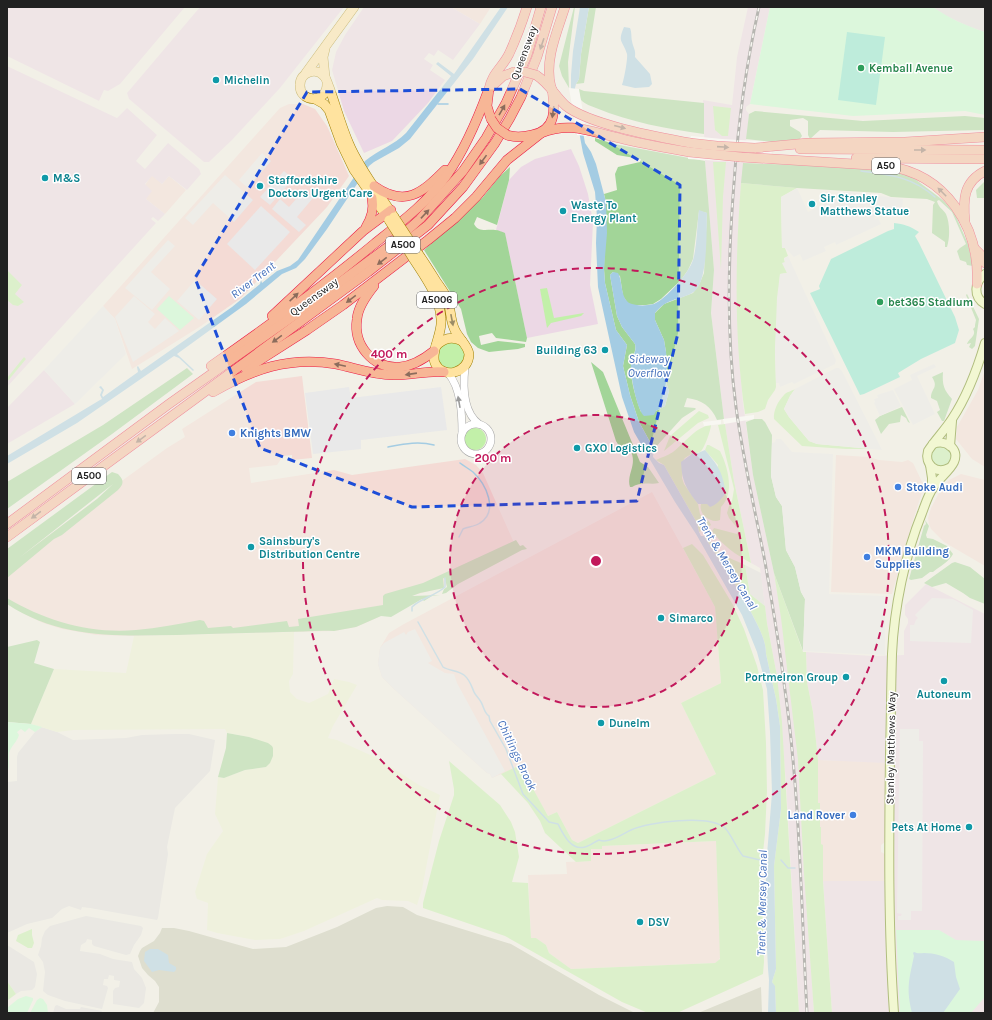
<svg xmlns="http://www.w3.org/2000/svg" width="992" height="1020" viewBox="0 0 992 1020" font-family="Karla,sans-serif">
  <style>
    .residential { fill: #dfdede }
    .commercial { fill: #f4dbd5 }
    .industrial { fill: #ecd8e5 }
    .construction { fill: #c5c8b1 }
    .farmland { fill: #ebf2d1 }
    .grass { fill: #c2f0a9 }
    .forest { fill: #a2d598; fill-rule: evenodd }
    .park { fill: #c2fecf }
    .pitch { fill: #7fe7cd }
    .parking { fill: #e9e9e9 }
    .water { fill: #a4cce3 }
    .pier { fill: #fff }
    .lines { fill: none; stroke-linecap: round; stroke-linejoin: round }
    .stream { stroke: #a4cce3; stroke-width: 1.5 }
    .tertiary-casing { stroke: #a8a8a8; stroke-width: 8 }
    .secondary-casing { stroke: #618000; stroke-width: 10 }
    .primary-casing { stroke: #9e7f00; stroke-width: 10 }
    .trunk-casing { stroke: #eb1944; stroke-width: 10 }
    .tertiary { stroke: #fff; stroke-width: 7 }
    .secondary { stroke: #f2ffb8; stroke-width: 8 }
    .primary { stroke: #ffe39f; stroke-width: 9 }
    .trunk { stroke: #f7b696; stroke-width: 9 }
    .rail-casing { stroke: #6f6f6f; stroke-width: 3 }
    .rail { stroke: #fff; stroke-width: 1.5; stroke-dasharray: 4.5; stroke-linecap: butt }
    .primary-bridge-casing { stroke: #9e7f00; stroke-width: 10; stroke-linecap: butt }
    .trunk-bridge-casing { stroke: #eb1944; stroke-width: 10; stroke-linecap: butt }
    .primary-bridge { stroke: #ffe39f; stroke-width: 9 }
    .trunk-bridge { stroke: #f7b696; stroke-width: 9 }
    .oneway { fill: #8c6c5c }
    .oneway2 { fill: #9b8c66 }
    .oneway3 { fill: #9b9b9b }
    .marked { fill: none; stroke: #1d4ed8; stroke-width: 3; stroke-dasharray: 8 5; stroke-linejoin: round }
    .ring { fill: none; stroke: #c2185b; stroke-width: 2; stroke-dasharray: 7 5 }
    .leisure-dot { fill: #2e9e5b; stroke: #fff; stroke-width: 1.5 }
    .culture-dot { fill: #0f9aa8; stroke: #fff; stroke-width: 1.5 }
    .shop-dot { fill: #3f7fe0; stroke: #fff; stroke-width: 1.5 }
    .labels { text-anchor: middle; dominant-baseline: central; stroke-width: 3; stroke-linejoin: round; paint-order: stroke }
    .shield { fill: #fff; stroke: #646464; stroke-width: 1 }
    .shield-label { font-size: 10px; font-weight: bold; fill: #212121 }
    .street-label { font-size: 11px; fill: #212121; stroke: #fff }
    .leisure-label { font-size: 11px; font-weight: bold; fill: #27864d; stroke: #fff; text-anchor: start }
    .culture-label { font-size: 11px; font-weight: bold; fill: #0d838f; stroke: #fff; text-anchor: start }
    .shop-label { font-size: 11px; font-weight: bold; fill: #366cbe; stroke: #fff; text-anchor: start }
    .water-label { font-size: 12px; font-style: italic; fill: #436fbb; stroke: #fff }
    .centre { fill: #c2185b; stroke: #fff; stroke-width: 2 }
    .ring-label { font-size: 12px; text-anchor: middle; font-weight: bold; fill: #c2185b; stroke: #fff; stroke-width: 3; stroke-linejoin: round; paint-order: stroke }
  </style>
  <rect width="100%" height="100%" fill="#f2f0e7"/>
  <!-- residential -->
  <g class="residential">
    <path d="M933,7h52v25l-15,-5 -24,-11z"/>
    <path d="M745,565l16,8 4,33 -15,-12z"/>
    <path d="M42,727l15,5 16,8 53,-2 16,-3 33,-1h14l26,6 -5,31 -35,37 -8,39 1,7 -10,64 -1,2 -67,-12 -8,-1 -1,3 -12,-4 -7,3 -10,9 -25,6 -20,9v-151l10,-1v-24l1,-4 17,-21z"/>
    <path d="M86,916l55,10 2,2 -2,7 -7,10 -4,9 -4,1 -32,-9 -2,-2v-4l-5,-1 -1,3 -5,3 -1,6 20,3 13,5 19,3 2,7 8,9 4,10 -2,15 -5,5 -26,-4v-13l2,-3 4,-1 1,-6 -6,-1v-4l-5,-1 -1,4h-4l-1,6 4,1 1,2 -6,21 -37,-8 -17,-6 -5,-4 2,-19 -2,-10 -5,-7 3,-9 1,-8 3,-7 5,-5z"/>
    <path d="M7,945l27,17 3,12 -2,13 -3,3 -11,1 -5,3 -9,-13z"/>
    <path d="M57,1005l9,4h14l1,-2 21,4 -1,2h-48l2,-7z"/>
  </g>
  <!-- commercial -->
  <g class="commercial">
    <path d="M451,7h40l-11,17z"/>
    <path d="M289,104h14l12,5 12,17 22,50 -22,31 -86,91 -40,28 -69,43 -17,-50 -12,-13 177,-198z"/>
    <path d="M152,175l10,9 7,-8 17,14 -21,24 -19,-15 -1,-14z"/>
    <path d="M985,370v97l-13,-8 -16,-20 1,-12 21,-37z"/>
    <path d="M302,376l10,82 -20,2v-5l-9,1 -6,9 -28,3 2,15 83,-13 18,5 113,-16 11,6 7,8 32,72 -73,43 -28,7 -15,8 -18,13 -11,5 -14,6 -22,4 -200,5 -38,-1 -34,-6 -19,-6 -15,-7 -21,-12v-37l90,-68 70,-51 18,-11 -3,-8 74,-47z"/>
    <path d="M836,455l33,2 10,3 23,2 6,-2 5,3 11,23 -14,44 -18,64 -61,-2z"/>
    <path d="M961,474l24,6v86l-41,-24 -13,-13 -2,-5 -1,-6 3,-10 8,-15 10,-13z"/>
    <path d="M652,492l63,115 6,76 -40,20 35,71 -138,69 -6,-3 -15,-28 -9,4 -28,-50 -28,12 -2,-4 -3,-1 -93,-84 -12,-12 -4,-13 2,-16 9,-15 15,-9z"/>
    <path d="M818,760l67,2v80l-4,3v7l4,2v25l-1,2h-61v-36h-2v-18h-1v-23l-2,-1z"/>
    <path d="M716,841l5,115 -3,5 -3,2 -144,6 -22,-16 -3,-8 -10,-7h-5l-3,-63 39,-1 -1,-12 25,-1v-12h11v-3z"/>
  </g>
  <!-- industrial -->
  <g class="industrial">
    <path d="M7,7h178l-65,77 -12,7 -4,-1 -5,11 -92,-45z"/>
    <path d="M200,7h144l-64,81 -48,52 -23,22h-5l-75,-63 -2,-6z"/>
    <path d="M364,7h87l29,17 -27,36 -15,-10 -4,6 -5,-3 -5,6 9,6 -3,5 15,10 -17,23 -36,38 -28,12 -20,-42 -12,-41 4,-18 9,-17z"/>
    <path d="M748,7h22l-20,97 -4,3v3l3,4 -10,100 -2,77 3,73 3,39 10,71 21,99 20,110 20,330h-15l-13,-230 -9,-107 -10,-53 -7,-55 -9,-5 -17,-82 -10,-62 -13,-106 3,-43 -9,-109 -2,-61 29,5 5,-48z"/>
    <path d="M7,66l110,52 10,-10 30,27 -21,26 9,8 23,-26 31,26 2,5 -14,16 -18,-14 -7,8 -10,-8 -7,8 7,7 -6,8 19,15 -7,7 -5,-4 -2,2 5,4 -149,164z"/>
    <path d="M571,149l8,17 9,28 5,28 -3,63 8,39 -71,14 -22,-104 -9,-4 13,-50 12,-13 14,-8z"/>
    <path d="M44,370l31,34 -68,40v-36z"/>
    <path d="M926,584l59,30v399h-153l-9,-132h61l1,-1v-117l-67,-3 -5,-48 -6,-30 -1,-30 68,4 30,-1v-24l4,-8v-4l-3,-4v-10z"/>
  </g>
  <!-- construction -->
  <g class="construction">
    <path d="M387,906l16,1 14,8 94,29 88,51 36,18h-482l6,-11v-15l-4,-6 -7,-6 -6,-7 -4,-12 2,-5 2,-3 12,-7 6,-8 2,-5h12l15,3 64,18 33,-2 51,-20 39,-19z"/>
    <path d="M761,987l1,26h-64z"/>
  </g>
  <!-- farmland -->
  <path class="farmland" d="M294,632l-1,42 -4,7 1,11 7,7 12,4 19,-9 6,-15 15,3 8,3 -24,41 -5,12 9,2 40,18 42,27 21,10 -18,94 -5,16 -9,-4 -26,-1 -5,-2 -73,33 -24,8 -25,1 -38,-7 -10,-3 1,-27 -11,-4 -2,-7 12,-38 16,-23 -8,-17 3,-37 6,1 21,-8 21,-3 7,-11 -1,-10 -23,-9 -22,-4 -2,-4 -151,1 -17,2 -26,-8 23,-55 72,4 8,-37z"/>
  <!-- grass -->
  <g class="grass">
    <path d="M713,106l18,2 -3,28h-6l-7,-6z"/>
    <path d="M713,162h13l-3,35 -2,73z"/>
    <path d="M741,183l56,5 -16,9 1,51h3l3,8 -4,2 3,15 -7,1 -5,76 1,37 -1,3 -7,10 -3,9 -7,3 -13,2c-11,-76 -10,-155 -4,-231z"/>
    <path d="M7,270l15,15 -7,9 9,8 -6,4 -5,-1 -6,-5z"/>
    <path d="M547,288l7,30 30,-5 -3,3 -30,7 -4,5 -7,-39z"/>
    <path d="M450,342c14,3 17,8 13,22l-13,6 -11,-7 -2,-10 4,-8z"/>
    <path d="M24,357l2,2 -19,23v-4z"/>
    <path d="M795,389l-5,7 -6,13 5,8 20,24 8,3 55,5h-26l-44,-3 -28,-27c-1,-8 4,-18 10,-24 2,-3 8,-4 11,-6z"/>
    <path d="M699,411l9,4 1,3 -11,5 -34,28 6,-15z"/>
    <path d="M725,424l9,57 17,82c-16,-9 -28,-17 -39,-32l2,-3 23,6 2,-4 -10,-12 -2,-5 2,-7 3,-5 2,-12 -16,-64z"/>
    <path d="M711,425c0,5 -7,24 -10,26 -3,3 -6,1 -9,3 -3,1 -6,3 -8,5l-2,19 2,6 14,20 2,10 3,4 6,3 2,4 -12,7 -2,-9 -33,-58 -8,-5c6,-3 11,-4 17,-8 12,-9 22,-25 38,-27z"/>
    <circle cx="475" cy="439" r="11"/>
    <path d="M707,445h2l11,6c8,16 15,42 1,56l-1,13c-9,4 -22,-6 -19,-16h6l11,-39 -13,-15z"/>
    <path d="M937,445l12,3 3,9c-4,8 -6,9 -15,9l-6,-5 -1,-9z"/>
    <path d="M704,536c6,3 8,9 13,14 8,7 18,10 28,15l5,29 15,12 2,17 10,53 5,46 17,291h-23l-1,-26 -3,-5 4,-13 -2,-103 7,-57 -1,-83 -4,-27 -10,-45c0,-12 -5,-22 -10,-32 -15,-31 -34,-58 -52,-86z"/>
    <path d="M692,544l11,11 30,50 11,24 13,37 6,24 3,53 1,48 -2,43 -4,37 3,91 -1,12 -86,39h-29l-26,-11 -117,-66 -82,-28v-5l16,-62 15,-46v-6l-5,-28 51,44 11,17 4,10 4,25 -7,25 16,1 3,55h5l10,7 3,8 22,16 144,-6 5,-4 -4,-118 -114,5v3h-11v12l-15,1 -31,-29 -5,-12 -12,-18 -27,-29 19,-9 28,51 9,-4 15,28 6,3 138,-69 -35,-71 40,-20 -6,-76 -32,-59z"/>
    <path d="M774,573l29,79h3l1,30 6,30 5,48v43h2v24h1v17l2,1v36l9,132h-18l-10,-139 -6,-114 -17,-142z"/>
    <path d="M32,929v6l2,8 -2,5h-4l-12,-7 2,-6z"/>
    <path d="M7,981l9,13 -8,6 -1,-2z"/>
  </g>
  <!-- forest -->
  <g class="forest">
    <path d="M574,7h1l-7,55 1,26 -7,-12 -3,-10z"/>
    <path d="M589,7h7l-12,76 -8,1 3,-5 2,-25z"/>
    <path d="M579,89l5,2 120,12v31c-37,-5 -74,-12 -108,-26 -5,-2 -11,-4 -14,-7 -3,-3 -3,-8 -3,-12z"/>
    <path d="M755,111l108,10 102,-5 20,2v12l-92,2 -73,-2 -10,9 -2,-4v-14l-5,-3 -13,2v6l10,6 2,4 -3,4 -27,2 -26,-3 3,-25z"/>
    <path d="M595,138l19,6 91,17 9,109 -3,43 13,106 -7,1c-6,-14 -15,-20 -30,-22l-3,9 11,1 1,1 -14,9 -28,31 -15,-27 -9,-27 -7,-29 4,-21 -11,-15 -11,-47 -1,-14 2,-67 -2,-8 13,-4 -2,-16 3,-7 22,-5 1,-3 -24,-4 -22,-14zM699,211l8,2 -3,60 -5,12 -6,8 -29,11 -9,9v7l9,20 2,12 1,22 -2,5 4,12 -4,15 -9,5 -15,1c-5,-13 -11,-33 -10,-47 0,-8 6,-13 4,-21l-13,-17 -5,-11 -7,-41 3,-3 7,4 3,20 4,6 4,3h15l7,-1 8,-5 20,-19 7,-10 5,-11z"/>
    <path d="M743,163l117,4 28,3 23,6 33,25 11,13 13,30 5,22 -6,-1 -1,-3 -6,-2 -3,-9 3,-3 6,-4 -14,-32 -13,-12 -2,1c1,6 6,8 9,13 4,9 4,24 1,33h-2v-5l-13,-9 1,-28 2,-3 -8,-3 -36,-2 -10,-4 -84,-5 -56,-5z"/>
    <path d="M510,167l-1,13 -12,45 -20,-8 -3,7c5,9 13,5 21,6 4,0 7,2 10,3l22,105 -1,4 -30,-4 -4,-5 -13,3 2,9 17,-4 27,3v3l-7,2 -29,3 -11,-4 -7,-6 -4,-8 -6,-25 -37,-59 59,-53 17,-21z"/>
    <path d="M985,181v17h-8l-1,-8z"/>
    <path d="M967,294l12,25 -4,27 -3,3 -3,-2 2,-4 -4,1c2,-6 10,-8 6,-15l2,-2v-2l1,-5 -10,-25z"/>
    <path d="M591,362l12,10 37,90 8,5 11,16c-9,2 -18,-2 -27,4h-2c-4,-15 10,-23 -2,-41h-9l-3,-5z"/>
    <path d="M187,368l6,6 -81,60 -105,75v-27l96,-57z"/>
    <path d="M943,372c-1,13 1,18 9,27l-8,22h-2l-5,-9 3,-2 -3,-9 -6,-3c0,-10 8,-10 1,-21z"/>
    <path d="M902,407l8,16 -2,-1 -2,-4 -5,-3 -1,7 -11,2 -8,10 -6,-14 5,-4z"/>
    <path d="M754,419h8l3,3 7,13 -1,41 5,21 6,9 4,44 9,17 6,25 4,7 -2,52 -29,-78 -21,-98 -7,-53z"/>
    <path d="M112,472l6,2c6,6 6,10 0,16l-56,45 -8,4 -47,39v-29zM113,484l-16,15 -78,59z"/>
    <path d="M925,520l4,6 -3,9 1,3 6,1 14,7 6,8c-3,7 -14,13 -20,18h-3l-8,6 -11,2 -2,-1 15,-53 2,-2z"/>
    <path d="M516,540l4,6 3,-1 4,4 -5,1 -64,34 -12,9 -4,1 2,-5 3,-2 -2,-8 -2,-1 1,10 -24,5 -8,3 28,-1 -8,1 -8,5 -2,-2 -31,18 -10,-1 -25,11 -22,4c-17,-1 -34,1 -51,1 -35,1 -71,2 -106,3 -61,1 -117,4 -170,-31v-6c39,23 83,36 129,32 22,-2 43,-6 64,-10l4,1 4,7 23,-2 2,2 54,-7 2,6 10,-1 -1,-7 85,-14v-9l2,-2 38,-11z"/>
    <path d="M955,562l15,5 15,12v25l-15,-6 -7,-5 -17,-10 -14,4 -8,-4 28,-20z"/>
    <path d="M37,640l3,2 -6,21 20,6 -23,55 -24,-2v-75z"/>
    <path d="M227,733l22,4 19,6 4,3 1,2v8l-3,7 -4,4 -21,3 -21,8 -6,-1 8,-29z"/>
  </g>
  <!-- park -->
  <g class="park">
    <path d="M770,7h163c16,11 33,19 52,25v83l-20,-4 -112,5 -103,-12z"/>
    <path d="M169,296l25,22 -14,12 -23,-21z"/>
    <path d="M7,722l24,2 11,3 -7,5 -6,-4 -4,4 -4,-3 -4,3 2,3c-2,7 -8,11 -10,18 -1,6 1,13 -2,20z"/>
    <path d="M896,930h43l17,10 29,1v56l-14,16h-71z"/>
    <path d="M26,996l7,2v2l-6,13h-20v-5l11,-9z"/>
    <path d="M40,998l3,1 4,6 1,8h-18l7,-13z"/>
  </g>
  <!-- pitch -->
  <g class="pitch">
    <path d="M847,32l38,5 -9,68 -38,-5z"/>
    <path d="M894,223c10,1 16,3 25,9l-4,4 4,7 36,74 4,13 -4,13 -34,16 -23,14 2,4 -36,17 -4,1 -50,-102 10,-4 -1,-3 12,-27 57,-28 6,-2z"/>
  </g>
  <!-- parking -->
  <g class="parking">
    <path d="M262,153l9,8 -23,27 -9,-8z"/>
    <path d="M284,171l9,8 -23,26 -10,-8z"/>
    <path d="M225,175l28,25 -19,22 -21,-19 -20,22 -8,-7z"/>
    <path d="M797,188l11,24 40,-20 55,7 -1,12h-13l-15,6 1,2 3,-1 3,6 -45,21 -1,-3 -11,5 2,4 -23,10 -3,-7 -6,3 -9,-9h-3l-1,-51z"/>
    <path d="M304,190l9,8 -16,19 9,8 -7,7 -27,-23 8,-10 9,8z"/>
    <path d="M261,206l29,26 -35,38 -28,-26z"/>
    <path d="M168,240l7,6 -24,26 19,17 -18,21 -27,-22z"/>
    <path d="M788,256l48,104 -1,4 -2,1 -39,19 -2,-2 -12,5 -1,-4h-3l-1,-33 2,-52 3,-24 7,-1 -5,-10 3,-1 -1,-3z"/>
    <path d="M195,280l22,19 -18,21 -22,-19z"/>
    <path d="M134,296l21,18 -7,8 7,7 10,-11 14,13 -46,31 -18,-45z"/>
    <path d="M103,306l12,13 11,35 -51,50 -31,-34z"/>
    <path d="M934,364l2,3 -19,9 18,38 -22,11 -19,-36 18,-9 -2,-5z"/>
    <path d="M836,368h3l3,3 40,79 -65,-6 -8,-3 -20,-24 -5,-8 6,-13 5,-7z"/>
    <path d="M349,387l2,11 90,-11 6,43 -86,10v9l-48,5 -8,-61z"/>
    <path d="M893,390l8,16 -21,10 -6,-13 1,-1 -1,-3 4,-1 -1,-3z"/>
    <path d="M776,439h5l11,13 41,2 -4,140 55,2 1,10v49l-82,-4 2,-52 -4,-7 -6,-25 -9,-17 -4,-44 -6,-9 -5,-21 1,-33 3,-1z"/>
    <path d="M932,598l21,1 20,11 -2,33 -61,-2v-16h4l2,-5 2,-2 -3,-3z"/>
    <path d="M415,629l17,32 -4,2 17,10 9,1 3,9 48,88 -13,7 -2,-4 -3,-1 -93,-84 -12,-12 -4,-13 2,-16 4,-5 20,-11 2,3 2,-3z"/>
    <path d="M900,729h19v12h4l-1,170h-11v9h-13v-4h3l1,-2 -5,-1z"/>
  </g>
  <!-- water -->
  <g class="water">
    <path d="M501,7h7l-35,52 -63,80 -11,9 -25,14 -5,4 -42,63 -22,30 -9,9 -14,6 -36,30 -69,50 17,16 -1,1 -14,-13 -5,-2 -97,67 -70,41v-8l93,-56 2,-1 -2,-4 2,-5 -3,-3 2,-1 3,4 -2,5 1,2 35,-25 -1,-5 1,-1 3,5 91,-64 28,-23 1,-4 1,3 15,-12 13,-5 8,-6 67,-99c13,-11 29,-16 41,-28l45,-57 -15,-12 2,-2 16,12z"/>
    <path d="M580,7h9l-8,47 -2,25 -3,5 -1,4 10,55 6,9 5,12 10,38 1,31 -3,36 1,14 11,47 11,15 -4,21 7,29 9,27 15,27 -1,8 6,6 5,2 33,58 2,9 2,4h3c18,28 37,55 52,86 5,10 10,20 10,32l10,45 4,27 1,83 -7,57 2,103 -4,13 3,4 1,27h-8l1,-33 -1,-11 -2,-43v-59l6,-74 -2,-61 -3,-43 -10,-37 -15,-37 -46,-81 -21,-32 -26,-44 -15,-26 -12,-35 -24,-110 -2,-44 1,-26 -2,-25 -12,-39 -12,-65v-13l2,-24z"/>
    <path d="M624,27l6,1c2,5 1,9 2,13 1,7 4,8 3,16l15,17 2,10 -3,3 -14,1 -13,-3c2,-5 6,-27 5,-31 -4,-14 -10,-11 -3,-27z"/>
    <path d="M699,210l8,3c-1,17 2,72 -15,80 -15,8 -25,5 -37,20v7l9,20 2,12 1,22 -2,5 4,12 -4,15 -9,5 -2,4 -10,1c-7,-6 -14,-42 -13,-51 1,-8 6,-13 4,-21l-13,-17 -5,-11 -7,-41 3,-3 5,1c5,9 2,23 11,30 7,3 17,3 25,1 12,-5 35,-31 39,-44 4,-13 4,-35 6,-50z"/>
    <path d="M705,450c14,17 17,21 21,43 -5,6 -9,12 -16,14l-3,-3h-9c-12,-16 -16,-22 -17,-42l12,-9h5z"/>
    <path d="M150,949h8l10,6 1,8 7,4v3l-2,2 -15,-2 -7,2 -8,-11 1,-9z"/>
    <path d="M914,952c4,2 6,1 10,1 10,0 21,3 30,9l2,15 4,12 -17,24h-31c-6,-25 -3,-33 2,-57l-1,-3z"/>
  </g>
  <!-- pier -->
  <g class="pier">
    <path d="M569,88l10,1 8,47 -10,-1z"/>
    <path d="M691,136l31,3 50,3 -1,22 -83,-5z"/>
    <path d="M754,415v4l-30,5 -1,-5z"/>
    <path d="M721,420v4l-17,2 -1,-4z"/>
  </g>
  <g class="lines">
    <!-- stream -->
    <g class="stream">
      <path d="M438,104h10"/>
      <path d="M861,171c29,4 50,5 74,26"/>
      <path d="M388,447c16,-3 30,-6 46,-2"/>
      <path d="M459,537l4,-8c5,-2 13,-3 17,-6 19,-12 6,-39 -7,-51 -4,-3 -9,-6 -13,-9"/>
      <path d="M412,611v-4c9,-9 23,-11 33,-20v-9"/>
      <path d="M418,622l25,45c6,4 15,3 21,8 6,5 7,10 10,17 1,3 5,6 7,10 3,5 3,11 8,14l1,5 16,28 17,45 26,28 9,2c5,10 13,27 27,23 5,-1 9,-5 14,-7 10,4 23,-6 32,-10 18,-8 78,-16 94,-2 6,6 12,21 18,28l17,4"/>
      <path d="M781,860l7,8h7"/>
    </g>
    <!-- tertiary casing -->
    <g class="tertiary-casing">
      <g id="tertiary">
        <path d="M465,367c-2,18 -2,45 14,57"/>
        <path d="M448,373c13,15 14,41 14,60"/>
        <circle cx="476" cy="439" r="15"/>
      </g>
    </g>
    <!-- secondary casing -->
    <g class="secondary-casing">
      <g id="secondary">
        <path d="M985,274c-11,8 -12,23 0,30"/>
        <path d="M950,446l2,-25"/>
        <path d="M930,465l2,13v10"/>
        <path d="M949,468c-13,7 -25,-4 -21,-17 7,-11 17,-21 24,-32 16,-24 25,-49 33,-76"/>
        <path d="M894,1013c-6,-86 -5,-173 -4,-260 1,-33 1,-66 2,-99 2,-46 13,-99 30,-141 3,-8 6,-18 11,-25 5,-9 17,-17 21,-26 6,-14 -9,-23 -21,-18"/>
      </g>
    </g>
    <!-- primary casing -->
    <g class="primary-casing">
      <g id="primary">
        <path d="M325,49l-2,8 2,20"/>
        <path d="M306,73l48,-66"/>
        <path d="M327,83c1,21 -28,20 -27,2 0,-13 16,-18 24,-9 3,3 3,7 5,11 7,19 12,39 20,57 11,26 30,49 45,73"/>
        <path d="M315,99l9,5 5,6 12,33 13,27 35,50"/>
        <path d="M413,258c12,19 27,38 28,61 2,14 -11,33 -6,44 8,17 34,10 34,-9 -1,-9 -12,-17 -15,-26 -4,-9 -3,-20 -7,-29 -3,-8 -9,-14 -13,-21 -5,-8 -10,-16 -15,-23"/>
        <path d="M436,346c8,-8 16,-10 26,-5"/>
      </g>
    </g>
    <!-- trunk casing -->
    <g class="trunk-casing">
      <g id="trunk">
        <path d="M536,75c14,9 19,21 30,31 24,19 93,31 124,37"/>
        <path d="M551,87c-7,-26 6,-55 14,-80"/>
        <path d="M489,89c3,-16 13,-21 20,-35 7,-15 13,-31 18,-47"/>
        <path d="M491,119l-4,-13 2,-17 14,-13 11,-4"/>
        <path d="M541,133c30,-12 49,-1 78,5 23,6 47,10 70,14"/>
        <path d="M507,135c9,3 16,2 25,0 25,-5 23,-26 20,-46"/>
        <path d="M755,148l53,-5 97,-1 80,-5"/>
        <path d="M800,149l185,1"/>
        <path d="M740,157l147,9c59,8 93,61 90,118"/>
        <path d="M856,158l129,1"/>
        <path d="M374,186c31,22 48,7 71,-16"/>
        <path d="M965,222c-2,-22 -2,-40 20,-51"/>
        <path d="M366,227c6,-10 8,-18 6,-29"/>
        <path d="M975,249l5,5 5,9"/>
        <path d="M374,286c-8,10 -16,21 -17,33 -4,26 16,50 43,48 13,-1 24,-8 34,-16"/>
        <path d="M272,316l91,-85 28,-21"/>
        <path d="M211,366c56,-39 111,-79 163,-122 26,-21 54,-42 73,-69 18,-26 30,-54 41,-84"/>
        <path d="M246,369l61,-39 36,-25 85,-65 27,-22 21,-21 31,-37 33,-26"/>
        <path d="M213,392c40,-23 76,-36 123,-28 19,4 37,11 57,11 17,1 34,-5 51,-3"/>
        <path d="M7,524l162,-120 154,-109 70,-52 27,-24 43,-48 23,-33 20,-35 21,-48 14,-48"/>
        <path d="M7,537l361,-265 60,-47 35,-38 32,-44 15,-25 11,-21 16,-40 15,-50"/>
      </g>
    </g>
    <!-- tertiary -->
    <use href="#tertiary" class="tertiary"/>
    <!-- secondary -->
    <use href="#secondary" class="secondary"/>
    <!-- primary -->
    <use href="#primary" class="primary"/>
    <!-- trunk -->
    <use href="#trunk" class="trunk"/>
    <!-- rail casing -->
    <g class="rail-casing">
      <path id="rail" d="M759,7c-13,58 -21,117 -25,176 -6,75 -8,150 2,224 7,52 19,103 29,155 7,40 14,80 19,121 16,109 17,220 23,330"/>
    </g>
    <!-- rail -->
    <use href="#rail" class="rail"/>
    <!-- primary-bridge casing -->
    <g class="primary-bridge-casing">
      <g id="primary-bridge">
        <path d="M394,217l25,38"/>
        <path d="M389,220l24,38"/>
      </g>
    </g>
    <!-- trunk-bridge casing -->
    <g class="trunk-bridge-casing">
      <g id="trunk-bridge">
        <path d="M514,72h11l11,3"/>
        <path d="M491,119l6,9 10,7"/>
        <path d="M690,143l27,3 38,2"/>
        <path d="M689,152l51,5"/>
      </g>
    </g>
    <!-- primary-bridge -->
    <use href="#primary-bridge" class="primary-bridge"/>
    <!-- trunk-bridge -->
    <use href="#trunk-bridge" class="trunk-bridge"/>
  </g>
  <!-- one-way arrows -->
  <defs><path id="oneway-solid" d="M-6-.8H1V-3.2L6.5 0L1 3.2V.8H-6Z"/></defs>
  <g class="oneway">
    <use href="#oneway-solid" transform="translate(542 44) rotate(109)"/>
    <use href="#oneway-solid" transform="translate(502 110) rotate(-60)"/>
    <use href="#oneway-solid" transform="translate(553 112) rotate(98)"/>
    <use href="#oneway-solid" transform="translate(620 127) rotate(15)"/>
    <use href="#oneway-solid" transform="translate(723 147) rotate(4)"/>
    <use href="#oneway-solid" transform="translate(920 150)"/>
    <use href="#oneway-solid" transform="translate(483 160) rotate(126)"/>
    <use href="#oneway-solid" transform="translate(942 192) rotate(-135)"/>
    <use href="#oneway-solid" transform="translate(425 214) rotate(-47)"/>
    <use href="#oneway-solid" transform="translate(382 261) rotate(142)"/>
    <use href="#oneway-solid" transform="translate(294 297) rotate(-43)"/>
    <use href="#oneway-solid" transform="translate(351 299) rotate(143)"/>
    <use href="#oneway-solid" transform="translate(277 339) rotate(144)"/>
    <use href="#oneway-solid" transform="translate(340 365) rotate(-168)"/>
    <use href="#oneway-solid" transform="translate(411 374) rotate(172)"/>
    <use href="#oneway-solid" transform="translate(141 439) rotate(144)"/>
    <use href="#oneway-solid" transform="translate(36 515) rotate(144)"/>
  </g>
  <use class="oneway2" href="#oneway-solid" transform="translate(452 320) rotate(79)"/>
  <use class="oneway3" href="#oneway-solid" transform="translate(459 402) rotate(-100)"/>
  <!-- marked area -->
  <path d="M0 0H992V1020H0ZM520,89l160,96 -2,148 -41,168 -225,6 -152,-59 -65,-170 112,-186z" fill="#f2f0e7" fill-opacity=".55" fill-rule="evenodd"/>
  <path class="marked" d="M520,89l160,96 -2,148 -41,168 -225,6 -152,-59 -65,-170 112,-186z"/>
  <!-- distance rings -->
  <circle cx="596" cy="561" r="146" fill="#c2185b" fill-opacity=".12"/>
  <g class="ring">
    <circle cx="596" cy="561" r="146"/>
    <circle cx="596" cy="561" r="293"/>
  </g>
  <!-- markers -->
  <g class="leisure-dot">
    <circle cx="861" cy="68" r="4"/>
    <circle cx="880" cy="302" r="4"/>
  </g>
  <g class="culture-dot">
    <circle cx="216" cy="80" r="4"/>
    <circle cx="45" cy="178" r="4"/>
    <circle cx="260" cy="186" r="4"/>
    <circle cx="812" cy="204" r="4"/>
    <circle cx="563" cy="211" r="4"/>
    <circle cx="605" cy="350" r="4"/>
    <circle cx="577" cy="448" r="4"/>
    <circle cx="251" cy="547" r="4"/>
    <circle cx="661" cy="618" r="4"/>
    <circle cx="846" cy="677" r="4"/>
    <circle cx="944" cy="681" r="4"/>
    <circle cx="601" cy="723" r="4"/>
    <circle cx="969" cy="827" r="4"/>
    <circle cx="640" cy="922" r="4"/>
  </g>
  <g class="shop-dot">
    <circle cx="232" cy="433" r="4"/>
    <circle cx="898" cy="487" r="4"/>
    <circle cx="867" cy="557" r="4"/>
    <circle cx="853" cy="815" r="4"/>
  </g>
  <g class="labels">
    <!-- shield labels -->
    <g class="shield">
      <rect x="872" y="158" width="28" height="16" rx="3"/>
      <rect x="386" y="237" width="34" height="16" rx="3"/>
      <rect x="417" y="292" width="40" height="16" rx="3"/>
      <rect x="72" y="468" width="34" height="16" rx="3"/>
    </g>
    <g class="shield-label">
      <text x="886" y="166">A50</text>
      <text x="403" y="245">A500</text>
      <text x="437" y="300">A5006</text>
      <text x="89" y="476">A500</text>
    </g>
    <!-- street labels -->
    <g class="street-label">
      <text transform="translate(524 53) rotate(-70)">Queensway</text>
      <text transform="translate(314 297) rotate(-36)">Queensway</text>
      <text transform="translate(891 748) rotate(-89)">Stanley Matthews Way</text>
    </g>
    <!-- leisure labels -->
    <g class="leisure-label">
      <text x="869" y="68">Kemball Avenue</text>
      <text x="888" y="302">bet365 Stadium</text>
    </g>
    <!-- culture labels -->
    <g class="culture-label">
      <text x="224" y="80">Michelin</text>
      <text x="53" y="178">M&amp;S</text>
      <text x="268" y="180">Staffordshire<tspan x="268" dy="13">Doctors Urgent Care</tspan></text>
      <text x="820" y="198">Sir Stanley<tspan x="820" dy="13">Matthews Statue</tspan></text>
      <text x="571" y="205">Waste To<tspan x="571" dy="13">Energy Plant</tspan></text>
      <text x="597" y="350" text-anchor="end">Building 63</text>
      <text x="585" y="448">GXO Logistics</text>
      <text x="259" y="541">Sainsbury's<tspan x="259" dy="13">Distribution Centre</tspan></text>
      <text x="669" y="618">Simarco</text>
      <text x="838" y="677" text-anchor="end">Portmeiron Group</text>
      <text x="944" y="694" text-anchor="middle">Autoneum</text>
      <text x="609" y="723">Dunelm</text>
      <text x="961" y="827" text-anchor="end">Pets At Home</text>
      <text x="648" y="922">DSV</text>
    </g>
    <!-- shop labels -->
    <g class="shop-label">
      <text x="240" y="433">Knights BMW</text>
      <text x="906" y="487">Stoke Audi</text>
      <text x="875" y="551">MKM Building<tspan x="875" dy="13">Supplies</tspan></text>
      <text x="845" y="815" text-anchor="end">Land Rover</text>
    </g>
    <!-- water labels -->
    <g class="water-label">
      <text transform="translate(253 280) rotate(-37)">River Trent</text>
      <text x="649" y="359">Sideway<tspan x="649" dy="14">Overflow</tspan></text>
      <text transform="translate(727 563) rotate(59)">Trent &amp; Mersey Canal</text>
      <text transform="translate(517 755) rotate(65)">Chitlings Brook</text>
      <text transform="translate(762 903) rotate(-89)">Trent &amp; Mersey Canal</text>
    </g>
  </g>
  <circle cx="596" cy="561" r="6" class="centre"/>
  <g class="ring-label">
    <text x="389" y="358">400 m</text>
    <text x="493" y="462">200 m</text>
  </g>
  <!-- border -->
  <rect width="992" height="1020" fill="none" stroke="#212121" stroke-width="16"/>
</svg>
